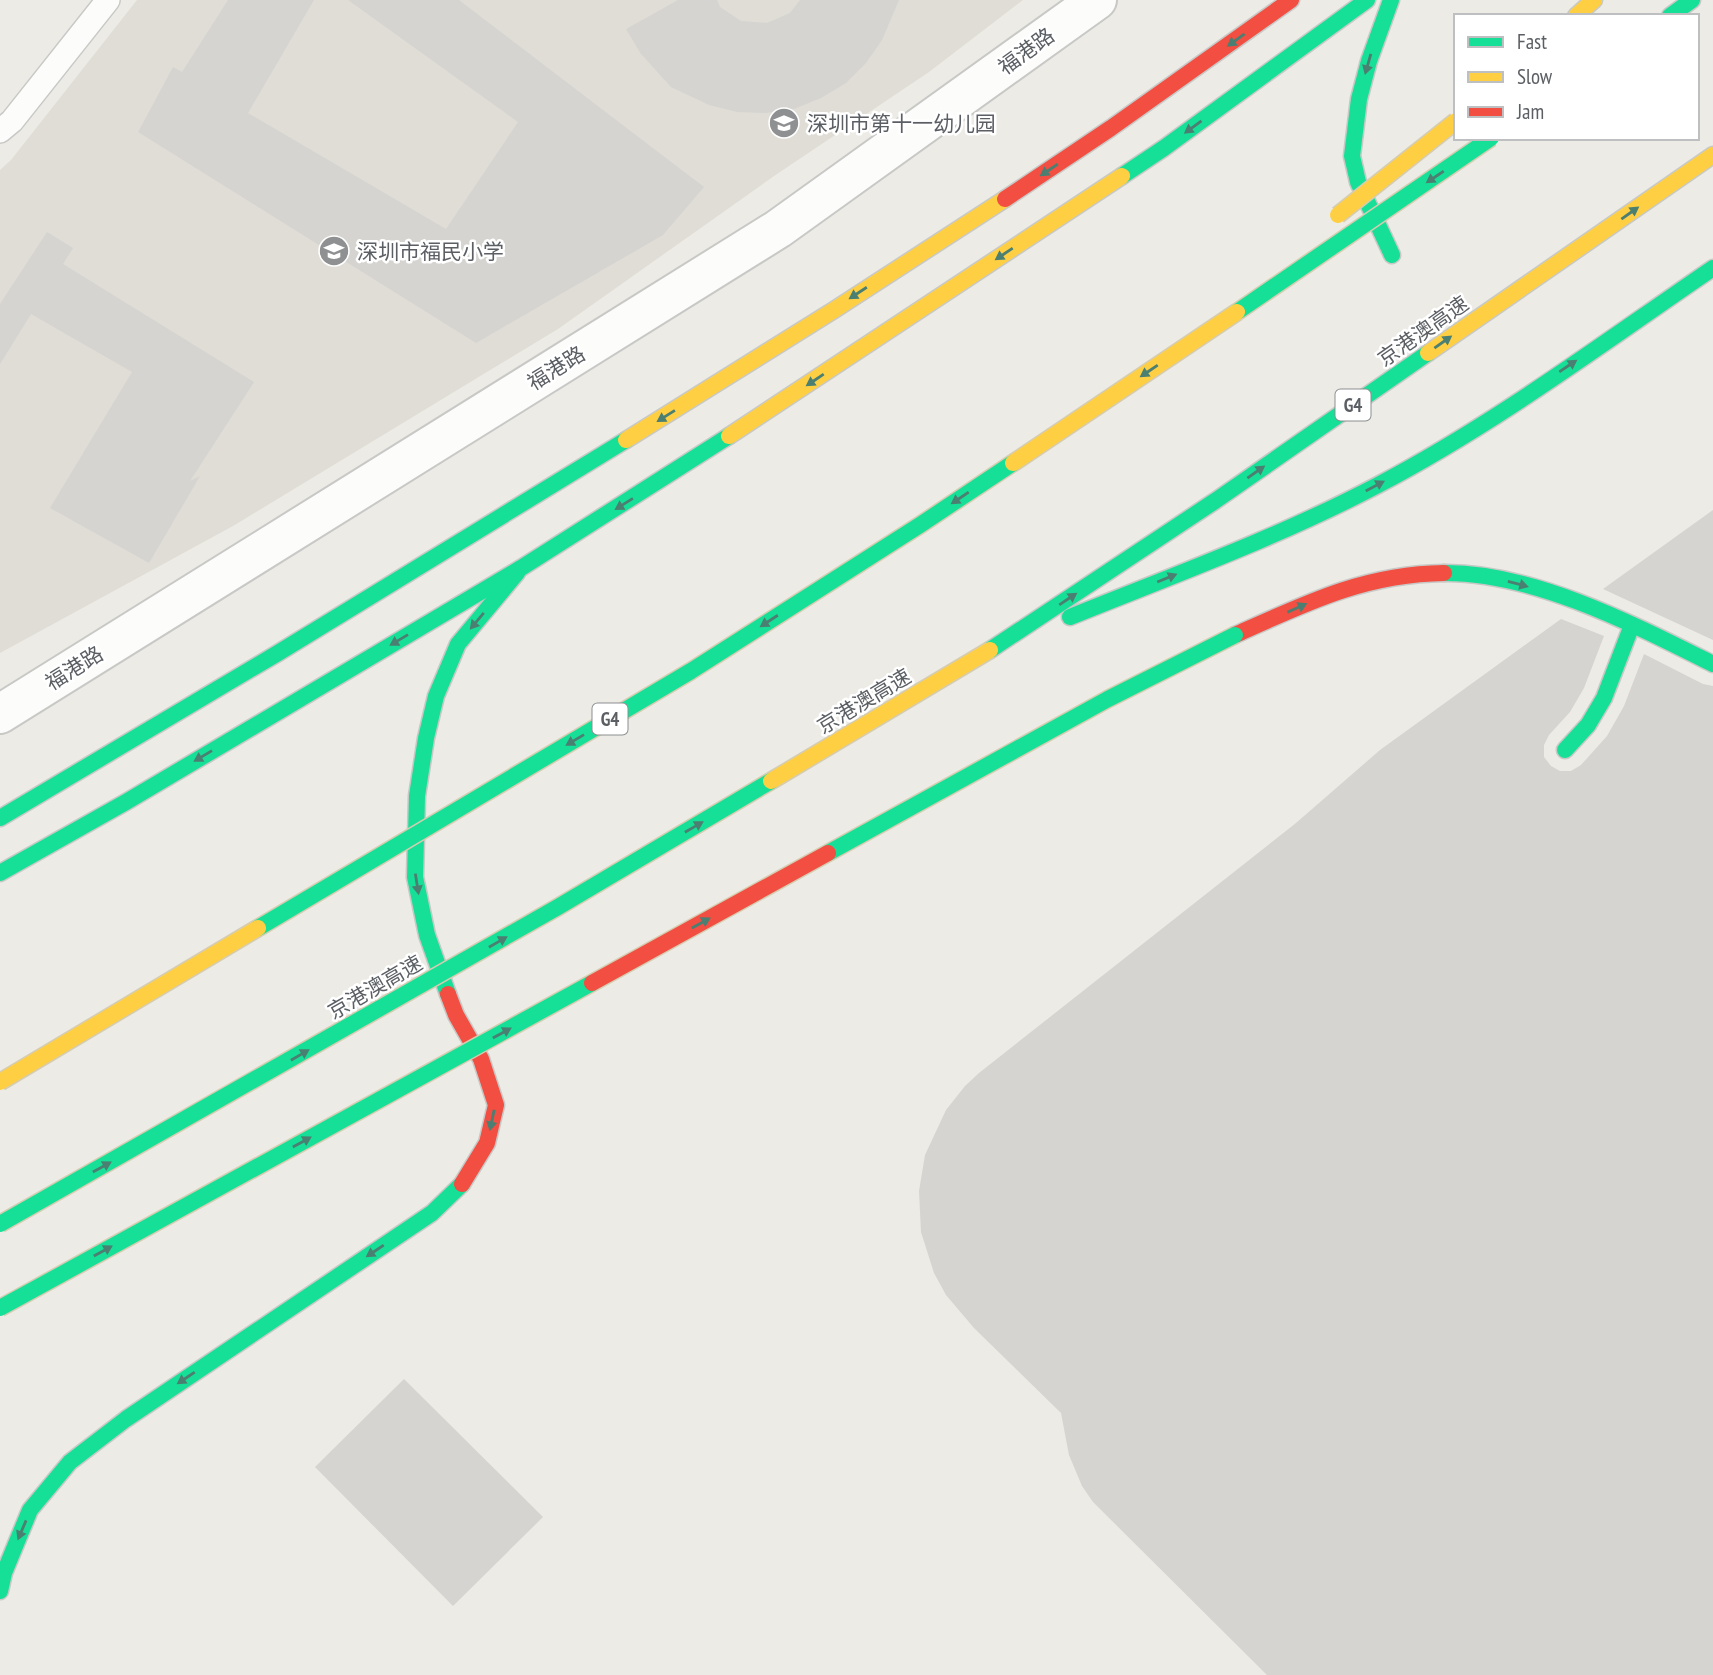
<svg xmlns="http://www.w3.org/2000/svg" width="1713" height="1675" viewBox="0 0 1713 1675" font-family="'PT Sans Narrow','Noto Sans SC',sans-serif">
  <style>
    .education { fill: #dfddd5 }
    .building { fill: #d5d4d0 }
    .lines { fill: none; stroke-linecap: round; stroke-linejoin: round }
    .lane-casing { stroke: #c8c8c6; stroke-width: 26 }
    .street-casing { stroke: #c8c8c6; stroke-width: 42 }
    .fast-casing { stroke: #c8c9c7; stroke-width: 19 }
    .slow-casing { stroke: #c8c9c7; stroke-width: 19 }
    .jam-casing { stroke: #c8c9c7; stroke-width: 19 }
    .lane { stroke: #fcfcfb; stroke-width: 23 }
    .street { stroke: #fcfcfb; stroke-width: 38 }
    .fast { stroke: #16e098; stroke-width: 16 }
    .slow { stroke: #ffcf43; stroke-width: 16 }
    .jam { stroke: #f24e42; stroke-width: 16 }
    .fast-bridge-casing { stroke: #d5ccb1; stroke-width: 19; stroke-linecap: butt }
    .slow-bridge-casing { stroke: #d5ccb1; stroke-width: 19; stroke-linecap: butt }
    .jam-bridge-casing { stroke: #d5ccb1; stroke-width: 19; stroke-linecap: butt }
    .fast-bridge { stroke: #16e098; stroke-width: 16 }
    .slow-bridge { stroke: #ffcf43; stroke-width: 16 }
    .jam-bridge { stroke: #f24e42; stroke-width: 16 }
    .oneway { fill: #4a7f71 }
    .labels { text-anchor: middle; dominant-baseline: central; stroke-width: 5; stroke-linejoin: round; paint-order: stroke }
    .shield { fill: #fff; stroke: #8c8f92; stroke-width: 2 }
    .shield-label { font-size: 19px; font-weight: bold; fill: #5b5f64 }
    .street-label { font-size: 21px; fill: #5b5f64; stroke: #fff }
    .poi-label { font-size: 21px; fill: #5b5f64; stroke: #fff; text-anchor: start }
  </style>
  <rect width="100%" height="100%" fill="#ecebe5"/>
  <!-- education -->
  <path class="education" d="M137,0h886l-94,72 -152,102 -219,155 -325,197 -233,127v-483l11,-10z"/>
  <!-- building -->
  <g class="building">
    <path d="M228,0h86l-66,113 198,116 72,-107 -170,-122h111l245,187 -41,48 -187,108 -338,-211 35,-65 9,5z"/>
    <path d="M678,0h39l3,7 21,14 26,2 23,-10 10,-13h99l-17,40 -16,23 -20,20 -25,15 -27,11 -28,4 -29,-1 -28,-7 -38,-18 -30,-33 -15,-25z"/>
    <path d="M47,232l26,16 -10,16 191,118 -64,99 10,-5 -51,87 -99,-55 82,-136 -101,-58 -31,50v-60z"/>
    <path d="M1713,510v130l-110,-51z"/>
    <path d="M1561,619l43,17 -20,52 -14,24 -21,23 -5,10v12l7,9 9,5h11l10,-6 26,-29 17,-30 20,-52 59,30 10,2v989h-446l-174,-173 -11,-16 -13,-31 -8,-42 -87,-85 -28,-33 -12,-22 -13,-41 -2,-41 6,-36 21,-45 19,-24 14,-13 317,-250 84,-73z"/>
    <path d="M404,1379l139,138 -90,89 -138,-139z"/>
  </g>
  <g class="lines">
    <!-- lane casing -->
    <g class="lane-casing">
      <path id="lane" d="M0,131l12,-10 96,-121"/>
    </g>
    <!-- street casing -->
    <g class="street-casing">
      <path id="street" d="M0,714l778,-485 319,-229"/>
    </g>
    <!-- fast casing -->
    <g class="fast-casing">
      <g id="fast">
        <path d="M1391,0l-22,61 -10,38 -7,57 6,26 34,73"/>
        <path d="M1670,16l22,-16"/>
        <path d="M1122,176l42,-28 203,-148"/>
        <path d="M1444,573c89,-1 191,52 269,91"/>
        <path d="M1070,617c104,-42 209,-80 308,-132 118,-62 225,-142 335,-217"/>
        <path d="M990,650l225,-149 213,-148"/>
        <path d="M1565,750l23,-25 16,-27 28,-73"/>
        <path d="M0,818l278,-165 348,-213"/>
        <path d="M0,873l126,-71 395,-234 208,-132"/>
        <path d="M448,994l-21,-59 -12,-58 2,-81 9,-58 10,-42 22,-52 59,-71"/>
        <path d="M0,1591l4,-18 26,-63 40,-48 56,-43 306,-206 30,-29"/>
      </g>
    </g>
    <!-- slow casing -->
    <g class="slow-casing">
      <g id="slow">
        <path d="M1576,16l18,-16"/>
        <path d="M1428,353l285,-198"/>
        <path d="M729,436l393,-260"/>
        <path d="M626,440l208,-130 171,-111"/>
      </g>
    </g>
    <!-- jam casing -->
    <g class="jam-casing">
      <g id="jam">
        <path d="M1005,199l106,-71 180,-128"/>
        <path d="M1235,635c71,-32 130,-61 209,-62"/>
        <path d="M448,994l8,21 25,44 15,46 -9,38 -25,41"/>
      </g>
    </g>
    <!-- lane -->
    <use href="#lane" class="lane"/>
    <!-- street -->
    <use href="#street" class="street"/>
    <!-- fast -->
    <use href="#fast" class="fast"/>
    <!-- slow -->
    <use href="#slow" class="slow"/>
    <!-- jam -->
    <use href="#jam" class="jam"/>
    <!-- fast-bridge casing -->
    <g class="fast-bridge-casing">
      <g id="fast-bridge">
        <path d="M1237,312l254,-174"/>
        <path d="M828,853l280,-154 127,-64"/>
        <path d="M258,928l433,-257 229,-146 93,-62"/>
        <path d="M0,1224l558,-317 213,-126"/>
        <path d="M0,1308l592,-325"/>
      </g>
    </g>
    <!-- slow-bridge casing -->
    <g class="slow-bridge-casing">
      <g id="slow-bridge">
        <path d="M1338,215l118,-94"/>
        <path d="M1013,463l224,-151"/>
        <path d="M771,781l219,-131"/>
        <path d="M0,1082l258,-154"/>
      </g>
    </g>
    <!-- jam-bridge casing -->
    <g class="jam-bridge-casing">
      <path id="jam-bridge" d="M592,983l236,-130"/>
    </g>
    <!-- fast-bridge -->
    <use href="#fast-bridge" class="fast-bridge"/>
    <!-- slow-bridge -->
    <use href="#slow-bridge" class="slow-bridge"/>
    <!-- jam-bridge -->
    <use href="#jam-bridge" class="jam-bridge"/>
  </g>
  <!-- one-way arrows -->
  <defs><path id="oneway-solid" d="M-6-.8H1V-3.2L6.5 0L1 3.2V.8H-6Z" transform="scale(1.75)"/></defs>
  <g class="oneway">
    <use href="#oneway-solid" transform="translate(1236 40) rotate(144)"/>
    <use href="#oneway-solid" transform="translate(1368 64) rotate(106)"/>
    <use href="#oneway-solid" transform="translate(1193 127) rotate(144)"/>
    <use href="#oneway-solid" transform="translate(1049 170) rotate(146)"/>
    <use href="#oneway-solid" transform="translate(1435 177) rotate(146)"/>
    <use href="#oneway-solid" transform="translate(1630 213) rotate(-35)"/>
    <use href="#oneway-solid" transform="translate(1004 254) rotate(146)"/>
    <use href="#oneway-solid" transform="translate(858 293) rotate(147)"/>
    <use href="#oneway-solid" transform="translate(1443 342) rotate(-35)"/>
    <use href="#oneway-solid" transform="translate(1568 366) rotate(-34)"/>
    <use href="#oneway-solid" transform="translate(1149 371) rotate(146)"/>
    <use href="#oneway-solid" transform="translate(815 380) rotate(146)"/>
    <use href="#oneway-solid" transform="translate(666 416) rotate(148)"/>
    <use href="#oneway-solid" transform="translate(1256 472) rotate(-35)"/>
    <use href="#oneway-solid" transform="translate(1375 486) rotate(-28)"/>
    <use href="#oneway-solid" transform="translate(960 498) rotate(146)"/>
    <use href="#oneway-solid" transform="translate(624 504) rotate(148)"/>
    <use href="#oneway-solid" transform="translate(1167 578) rotate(-22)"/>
    <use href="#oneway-solid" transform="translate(1518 584) rotate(15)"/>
    <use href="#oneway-solid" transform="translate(1068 599) rotate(-34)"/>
    <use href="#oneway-solid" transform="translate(1297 608) rotate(-24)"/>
    <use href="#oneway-solid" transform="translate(477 621) rotate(130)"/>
    <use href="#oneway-solid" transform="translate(769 621) rotate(147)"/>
    <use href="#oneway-solid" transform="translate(399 640) rotate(149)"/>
    <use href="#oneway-solid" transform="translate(575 740) rotate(149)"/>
    <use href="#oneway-solid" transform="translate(203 756) rotate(149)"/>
    <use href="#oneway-solid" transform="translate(694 827) rotate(-30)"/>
    <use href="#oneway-solid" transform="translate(417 884) rotate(81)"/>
    <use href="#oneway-solid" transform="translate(701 923) rotate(-29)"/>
    <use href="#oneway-solid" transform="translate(498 942) rotate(-30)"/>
    <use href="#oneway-solid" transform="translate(502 1033) rotate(-29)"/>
    <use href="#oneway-solid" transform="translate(300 1055) rotate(-30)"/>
    <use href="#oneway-solid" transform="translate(492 1120) rotate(102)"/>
    <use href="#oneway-solid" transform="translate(302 1142) rotate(-29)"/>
    <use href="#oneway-solid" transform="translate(102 1167) rotate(-29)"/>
    <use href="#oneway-solid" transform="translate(103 1251) rotate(-29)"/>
    <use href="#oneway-solid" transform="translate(375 1251) rotate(146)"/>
    <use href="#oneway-solid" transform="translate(186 1378) rotate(146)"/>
    <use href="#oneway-solid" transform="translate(22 1530) rotate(113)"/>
  </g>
  <!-- icons -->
  <defs>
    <g id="school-disc" transform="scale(1.575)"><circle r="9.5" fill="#8e9091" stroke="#fff"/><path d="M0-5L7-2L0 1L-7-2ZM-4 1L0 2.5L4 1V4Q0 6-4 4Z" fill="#fff"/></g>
  </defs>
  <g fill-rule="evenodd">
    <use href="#school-disc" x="784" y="123"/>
    <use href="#school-disc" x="334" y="251"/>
  </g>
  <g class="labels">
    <!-- shield labels -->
    <g class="shield">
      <rect x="1335.5" y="389.5" width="35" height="31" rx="5"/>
      <rect x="592.5" y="703.5" width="35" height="31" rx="5"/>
    </g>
    <g class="shield-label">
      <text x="1353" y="405">G4</text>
      <text x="610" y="719">G4</text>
    </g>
    <!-- street labels -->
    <g class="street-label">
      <text transform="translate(1026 51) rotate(-36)">福港路</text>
      <text transform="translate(1423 331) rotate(-35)">京港澳高速</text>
      <text transform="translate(556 368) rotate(-32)">福港路</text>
      <text transform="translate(74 668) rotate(-32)">福港路</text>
      <text transform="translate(864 701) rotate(-31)">京港澳高速</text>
      <text transform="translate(375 987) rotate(-30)">京港澳高速</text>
    </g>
    <!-- poi labels -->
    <g class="poi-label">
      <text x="807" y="123">深圳市第十一幼儿园</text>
      <text x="357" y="251">深圳市福民小学</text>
    </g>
  </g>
  <!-- legend -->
  <rect x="1454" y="14" width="245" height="126" fill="#ffffff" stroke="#bdbfc1" stroke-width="2"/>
  <rect x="1468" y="37" width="35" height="10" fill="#16e098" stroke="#bdbfc1" stroke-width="2"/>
  <text x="1517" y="49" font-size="21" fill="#5b5f64">Fast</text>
  <rect x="1468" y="72" width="35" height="10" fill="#ffcf43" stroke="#bdbfc1" stroke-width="2"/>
  <text x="1517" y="84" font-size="21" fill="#5b5f64">Slow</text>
  <rect x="1468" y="107" width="35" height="10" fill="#f24e42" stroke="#bdbfc1" stroke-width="2"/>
  <text x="1517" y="119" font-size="21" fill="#5b5f64">Jam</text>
</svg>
